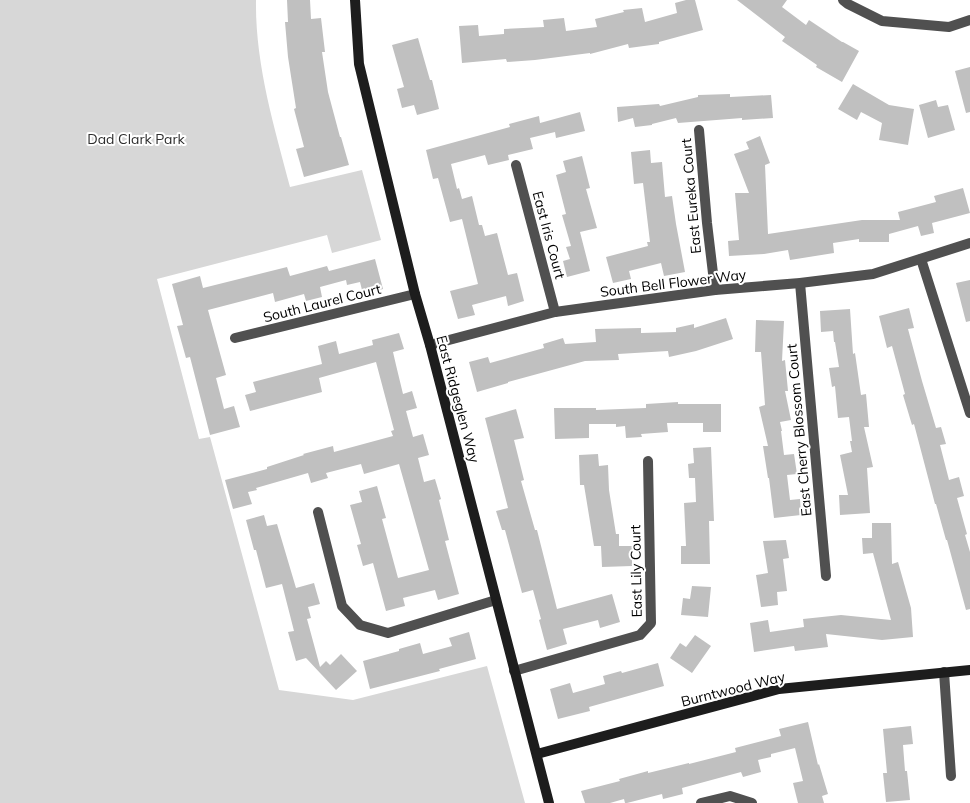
<svg xmlns="http://www.w3.org/2000/svg" width="970" height="803" viewBox="0 0 970 803" font-family="Mulish,sans-serif">
  <style>
    .green { fill: #d7d7d7 }
    .building { fill: #c0c0c0 }
    .lines { fill: none; stroke-linecap: round; stroke-linejoin: round }
    .street { stroke: #505050; stroke-width: 10 }
    .secondary { stroke: #1d1d1d; stroke-width: 10 }
    .labels { text-anchor: middle; dominant-baseline: central; stroke-width: 4; stroke-linejoin: round; paint-order: stroke }
    .park-label { font-size: 14px; fill: #2e2e2e; stroke: #fff }
    .street-label { font-size: 14px; fill: #000; stroke: #fff }
  </style>
  <rect width="100%" height="100%" fill="#fff"/>
  <!-- green -->
  <path class="green" d="M0,0h256c-1,64 18,126 34,187l72,-17 19,70 -49,13 -5,-18 -170,44 42,160 11,-2 69,253 74,10 134,-34 38,137h-525z"/>
  <!-- building -->
  <g class="building">
    <path d="M287,0h23l1,19 10,-1 4,34h-3l6,40 12,45h1l8,28 -45,12 -8,-28 8,-2 -10,-38 2,-1 -8,-51 -3,-35h3z"/>
    <path d="M686,0h9l8,30 -44,12v2l-30,4 -1,-4 -38,10v-1l-55,7 -28,2 -1,-3 -44,4 -3,-37 19,-1 1,11 25,-2v-5l40,-2 -1,-7 21,-2 2,13 31,-4 -2,-8 29,-7 -1,-2 19,-2 3,14 32,-9 -2,-10z"/>
    <path d="M737,0h50l-5,7 24,18 3,-5 33,22h1l16,9 -17,31 -26,-15 1,-2 -35,-24 3,-4z"/>
    <path d="M418,38l12,42h2l7,29 -22,6 -3,-10 -12,3 -5,-19 7,-2 -12,-42z"/>
    <path d="M970,67v45l-4,1 -11,-42z"/>
    <path d="M853,84l36,21 25,4 -6,36 -29,-5 3,-17 -21,-11 -4,8 -19,-11z"/>
    <path d="M730,94v3l41,-2 2,23 -31,2v-2l-64,5 -2,-5 -24,6v1l-17,2 -2,-9 -15,4 -1,-15 42,-3 1,2 38,-9v-2z"/>
    <path d="M936,100l2,7 10,-2 7,25 -27,8 -9,-33z"/>
    <path d="M580,112l5,19 -29,7 -1,-6 -25,6 3,11 -25,6 1,5 -21,5 -3,-10 -34,9 6,25 2,-1 3,11 10,-3 7,29h3l3,11 12,-3 11,42 9,-2 7,28 -16,5 -2,-10 -34,9 3,10 -17,4 -8,-28 28,-7 -16,-65 -12,3 -12,-44 -5,1 -7,-29 84,-23 -1,-3 30,-8 1,7z"/>
    <path d="M760,136l10,27 -5,2 3,69 94,-14h38l-2,-8 38,-10 -2,-6 29,-8 7,25 -38,10 2,10 -13,3 -3,-10 -29,8v8h-30v-3l-26,4 1,10 -44,7 -2,-10 -24,4 -35,2 -1,-15 11,-1 -4,-47h14l-15,-39 15,-5 -3,-7z"/>
    <path d="M650,150l1,13 11,-1 3,35 7,-1 4,28 9,48 -21,4 -3,-13 -32,8 2,8 -18,4 -7,-26 42,-11 -1,-4h3l-7,-59 -9,1 -3,-32z"/>
    <path d="M582,156l8,32 -4,1 11,39 -17,4 10,39 -23,6 -4,-16 7,-2 -4,-12 5,-1 -9,-31 4,-1 -10,-39 10,-3 -3,-11z"/>
    <path d="M375,259l8,30 -20,5 -3,-12 -13,3 -1,-5 -26,7 2,10 -16,4 -2,-7 -29,8 -2,-9 -65,17 18,65 -10,3 8,31 10,-3 6,21 -30,8 -20,-78 -4,1 -9,-32 6,-1 -11,-41 28,-8 3,12 84,-21 3,9 37,-10 2,5z"/>
    <path d="M970,280v41l-4,1 -10,-39z"/>
    <path d="M909,308l5,20 -6,1 14,52 14,47 5,-1 5,17 -6,1 9,35 10,-3 5,19 -7,2 10,36 -2,1 5,17v57l-4,1 -19,-70h-1l-10,-36h-1l-21,-80 -2,1 -9,-30 2,-1 -13,-48 -5,2 -8,-32z"/>
    <path d="M850,309l3,45 2,-1 6,42 5,-1 3,33h-5l9,40 -6,1 3,45 -30,2 -1,-20h9l-8,-40 12,-3 -2,-11h2l-3,-24 -11,1 -3,-32 -3,1 -3,-19 10,-1 -4,-25h-1l-1,-11 -12,1 -1,-21z"/>
    <path d="M726,318l7,21 -37,12 -27,6 -1,-6 -50,3 1,6 -34,1 -77,21v1l-31,9 -8,-30 19,-5 2,6 54,-15 -1,-4 20,-6 2,6 31,-2 -1,-13 46,-1v5l35,-1v-4l18,-4v4z"/>
    <path d="M756,320l28,1 -2,40 3,-1 3,31h-3l6,29 -11,2 2,9h-1l3,24 10,-1 3,20 -10,1 3,25 10,-1 1,16 -27,3 -5,-40h-1l-5,-32h5l-9,-39 6,-2 -4,-53h-6z"/>
    <path d="M399,333l5,16 -11,3 3,13 7,29 9,-3 5,17 -11,3 7,26 10,-3 6,21 -11,3 6,24 11,-3 6,20 -2,1 10,40 -4,1 14,53 -21,6 -3,-10 -32,8 2,8 -19,5 -13,-48 -10,3 -6,-21 4,-1 -11,-39 12,-3 -3,-11 18,-5 9,32 -4,1 16,59 31,-8 -30,-106 -35,10 -3,-10 -35,9 2,5 -17,5 -3,-10 -52,15 1,2 -9,2 4,12 -19,5 -8,-29 42,-11v-2l37,-12 -1,-1 30,-8 1,6 59,-16 -2,-5 3,-1 -18,-68 -57,16 3,14 -72,19 -5,-16 11,-3 -3,-10 69,-18 -4,-18 18,-5 3,13 34,-9 -1,-5z"/>
    <path d="M678,402v2h43v28h-18v-9h-36l1,9 -27,2 1,3 -16,1 -1,-12 -9,1v-3h-27v14l-34,1 -1,-31h42v2l50,-2v-4z"/>
    <path d="M516,409l8,29 -10,2 10,40 -3,1 14,49h2l20,79 55,-15 8,28 -20,6 -2,-8 -35,9 4,15 -20,6 -8,-30 2,-1 -8,-29 -11,3 -17,-63h-3l-6,-19 12,-3 -23,-90z"/>
    <path d="M711,447l3,74h-5l1,43h-29v-18h5l-2,-43 12,-1 -1,-24h-6l-1,-14 6,-1 -1,-15z"/>
    <path d="M598,454l1,12 9,-1 1,25 7,44h3v12h13v20l-30,1 -1,-21h-7l-10,-61h-4l-1,-30z"/>
    <path d="M264,515l3,11 10,-2 19,64 18,-5 6,21 -12,3 3,11 -4,1 13,48 6,-6 4,4 11,-11 16,17 -21,19 -30,-32 -10,3 -8,-29 6,-1 -12,-47 -16,4 -10,-38h-2l-8,-30z"/>
    <path d="M872,523h19l1,41 6,-2 13,46 2,29 -31,3 -56,-6 2,13 -33,4 -1,-5 -40,6 -4,-29 18,-3 2,12 34,-5 -1,-8 38,-4 50,5 -18,-67 -10,1 -1,-16h10z"/>
    <path d="M786,540l3,18 -6,1 4,32 -10,1 1,13 -17,2 -5,-32 12,-2 -5,-32z"/>
    <path d="M692,586l19,1 -3,30 -27,-2 2,-17 7,1z"/>
    <path d="M469,632l7,27 -37,10 1,2 -70,18 -7,-28 36,-10v-2l21,-6 3,11 29,-8 -3,-8z"/>
    <path d="M695,635l16,11 -19,27 -22,-15 10,-15 6,4z"/>
    <path d="M658,663l6,23 -75,21 1,4 -32,8 -8,-30 20,-6 3,10 32,-9 -2,-8 18,-5 1,2z"/>
    <path d="M808,722l10,43 1,-1 9,30 -6,2 2,7h-26l-5,-20 10,-2 -8,-33 -24,6v3l-13,3 3,12 -18,5 -2,-5 -59,16 1,6 -20,5 -1,-5 -35,9h-2l-1,-4 -14,4h-25l-4,-12 39,-10 -1,-2 29,-8v2l41,-10v1l47,-12 -1,-4 46,-12 -2,-7z"/>
    <path d="M911,726l2,18 -10,1 2,26h2l3,29 -24,2 -3,-29h4l-4,-44z"/>
  </g>
  <g class="lines">
    <!-- street -->
    <g class="street">
      <path d="M843,0l5,4 34,17 67,6 21,-7"/>
      <path d="M699,130l8,93 8,67"/>
      <path d="M516,165l39,147"/>
      <path d="M921,259l49,154"/>
      <path d="M800,283l26,293"/>
      <path d="M235,338l180,-44"/>
      <path d="M430,345l125,-33 160,-22 85,-7 73,-9 97,-31"/>
      <path d="M318,512l24,94 18,19 28,8 108,-33"/>
      <path d="M514,671l126,-36 11,-12 -3,-162"/>
      <path d="M944,672l7,104"/>
      <path d="M701,803l29,-7 22,7"/>
    </g>
    <!-- secondary -->
    <g class="secondary">
      <path d="M355,0l4,64 56,230 15,51 119,458"/>
      <path d="M537,754l242,-65 191,-19"/>
    </g>
  </g>
  <g class="labels">
    <!-- park labels -->
    <g class="park-label">
      <text x="136" y="139">Dad Clark Park</text>
    </g>
    <!-- street labels -->
    <g class="street-label">
      <text transform="translate(691 196) rotate(-95)">East Eureka Court</text>
      <text transform="translate(549 235) rotate(75)">East Iris Court</text>
      <text transform="translate(673 283) rotate(-7)">South Bell Flower Way</text>
      <text transform="translate(322 303) rotate(-14)">South Laurel Court</text>
      <text transform="translate(458 399) rotate(75)">East Ridgeglen Way</text>
      <text transform="translate(799 430) rotate(-95)">East Cherry Blossom Court</text>
      <text transform="translate(636 571) rotate(-91)">East Lily Court</text>
      <text transform="translate(733 689) rotate(-14)">Burntwood Way</text>
    </g>
  </g>
</svg>
